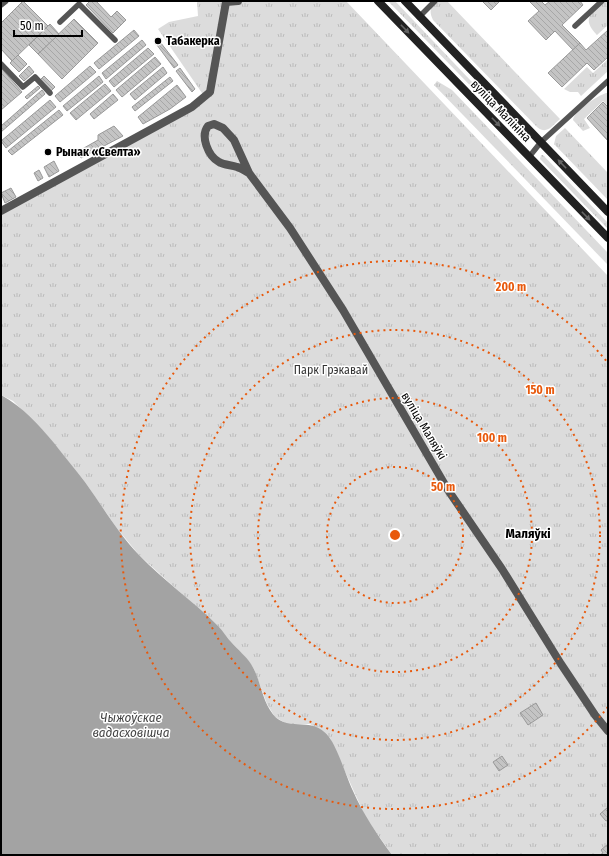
<svg xmlns="http://www.w3.org/2000/svg" width="609" height="856" viewBox="0 0 609 856" font-family="'Fira Sans Condensed',sans-serif">
  <style>
    .grass { fill: url(#grass-tufts) }
    .water { fill: #a3a3a3 }
    .building { fill: url(#building-back-hatch); stroke: #999 }
    .lines { fill: none; stroke-linecap: round; stroke-linejoin: round }
    .lane { stroke: #555; stroke-width: 5.5 }
    .street { stroke: #555; stroke-width: 8 }
    .secondary { stroke: #222; stroke-width: 8 }
    .oneway { fill: #646464 }
    .ring { fill: none; stroke: #e8590c; stroke-width: 2; stroke-dasharray: 2 4 }
    .poi-dot { fill: #000; stroke: #fff; stroke-width: 1.5 }
    .labels { text-anchor: middle; dominant-baseline: central; stroke-width: 3; stroke-linejoin: round; paint-order: stroke }
    .poi-label { font-size: 12px; font-weight: bold; fill: #000; stroke: #fff; text-anchor: start }
    .street-label { font-size: 12px; fill: #000; stroke: #fff }
    .park-label { font-size: 12px; fill: #333; stroke: #fff }
    .neighbourhood-label { font-size: 13px; font-weight: bold; fill: #000; stroke: #fff }
    .water-label { font-size: 13px; font-style: italic; fill: #444; stroke: #fff }
    .centre { fill: #e8590c; stroke: #fff; stroke-width: 2 }
    .ring-label { font-size: 12px; text-anchor: middle; font-weight: bold; fill: #e8590c; stroke: #fff; stroke-width: 3; stroke-linejoin: round; paint-order: stroke }
  </style>
  <defs>
    <pattern id="grass-tufts" width="24" height="20" patternUnits="userSpaceOnUse"><rect width="24" height="20" fill="#dcdcdc"/><path d="M3 7l-1-3M5 7V3M7 7l1-3M15 17l-1-3M17 17v-4M19 17l1-3" fill="none" stroke="#bbb"/></pattern>
    <pattern id="building-back-hatch" width="6" height="6" patternUnits="userSpaceOnUse"><rect width="6" height="6" fill="#c4c4c4"/><path d="M-1 5l2 2M0 0l6 6M5-1l2 2" fill="none" stroke="#a7a7a7"/></pattern>
  </defs>
  <rect width="100%" height="100%" fill="#fff"/>
  <!-- grass -->
  <g class="grass">
    <path d="M197,1h149l262,275v579h-216l-27,-39 -35,-78 -20,-14h-23l-12,-7 -8,-13 -13,-35 -6,-9 -17,-18 -12,-14 -80,-73 -23,-28 -31,-45 -39,-48 -33,-33 -12,-6v-182l203,-117 -46,-67 11,-7 29,-6z"/>
    <path d="M388,1h7l132,139 -1,2h-1z"/>
    <path d="M436,1h11l113,118c-8,7 -13,16 -23,8l-104,-107c-4,-8 -3,-13 3,-19z"/>
    <path d="M605,1h3v24l-11,10c-16,-17 -6,-21 8,-34z"/>
    <path d="M608,59v12l-27,25 -3,-4h-8l-6,-3 23,-22 6,6z"/>
    <path d="M437,81l15,9 156,163v12l-174,-180z"/>
    <path d="M606,93h2v13l-5,-5 -19,18 6,9 -7,3 -10,-11c1,-9 24,-24 33,-27z"/>
    <path d="M565,128l43,45v27l-54,-56 2,-8z"/>
    <path d="M541,155h2l65,68v6l-68,-70z"/>
  </g>
  <!-- water -->
  <path class="water" d="M1,395c22,12 37,29 53,48 10,13 21,26 31,39 18,25 33,51 54,73 25,26 54,46 79,71 5,5 9,12 14,17 6,7 14,13 19,21 9,14 10,32 19,46 15,26 41,3 59,27 9,12 17,39 24,54 10,23 24,43 39,64h-391z"/>
  <!-- building -->
  <g class="building">
    <path d="M23,1l25,25 -36,35 -11,-12v-26z"/>
    <path d="M90,1h6l15,16 6,-6 9,9 -13,13 -27,-28z"/>
    <path d="M482,1h18l-9,9z"/>
    <path d="M529,1h12l4,4 5,-4h30l3,4 -21,20 18,18 -7,7 -18,-19 -9,9 -18,-19 11,-10z"/>
    <path d="M74,19l24,24 -36,36 -24,-25z"/>
    <path d="M50,24l9,10 -21,20 -9,-9z"/>
    <path d="M134,30l5,6 -40,33 -5,-6z"/>
    <path d="M608,30v27l-14,13 -7,-7 -25,24 -14,-14 32,-30 6,7z"/>
    <path d="M157,38l21,27 -4,3 -20,-27z"/>
    <path d="M142,40l4,5 -40,34 -4,-6z"/>
    <path d="M148,48l6,6 -40,33 -5,-6z"/>
    <path d="M18,55l9,9 -8,8 -9,-9z"/>
    <path d="M155,57l6,7 -39,33 -6,-7z"/>
    <path d="M29,66l5,6 -10,9 -5,-5z"/>
    <path d="M90,66l6,6 -36,30 -5,-6z"/>
    <path d="M163,67l4,6 -32,27 -5,-6z"/>
    <path d="M180,68l15,21 -3,3 -16,-21z"/>
    <path d="M2,69l20,23 -21,18v-40z"/>
    <path d="M44,76l11,11 -4,4 -11,-11z"/>
    <path d="M99,76l4,6 -36,29 -4,-5z"/>
    <path d="M170,77l3,4 -38,30 -3,-4z"/>
    <path d="M105,84l6,7 -35,29 -6,-7z"/>
    <path d="M177,85l9,12 -16,12 -27,15 -5,-7z"/>
    <path d="M38,86l2,2 -13,11 -2,-2z"/>
    <path d="M42,90l3,4 -44,38v-6z"/>
    <path d="M113,94l5,6 -24,19 -4,-5z"/>
    <path d="M50,100l6,7 -50,41 -5,-7z"/>
    <path d="M603,102l5,5v34l-21,-23z"/>
    <path d="M59,110l4,5 -51,40 -4,-4z"/>
    <path d="M114,126l9,10 -42,22 -4,-6 21,-12v-5z"/>
    <path d="M54,161l5,10 -10,6 -5,-10z"/>
    <path d="M39,170l4,8 -5,3 -4,-8z"/>
    <path d="M11,188l5,9 -11,6 -4,-10z"/>
    <path d="M536,703l7,12 -15,10 -8,-12z"/>
    <path d="M502,756l6,9 -9,6 -6,-9z"/>
    <path d="M608,807v13l-2,1 -6,-7z"/>
    <path d="M608,844v10l-2,1h-6l3,-2 -2,-3z"/>
  </g>
  <g class="lines">
    <!-- lane -->
    <g class="lane">
      <path d="M1,5l5,-4"/>
      <path d="M419,17l16,-16"/>
      <path d="M60,22l19,-18 36,36"/>
      <path d="M575,26l27,-25"/>
      <path d="M1,64l22,23 12,-10 15,16"/>
      <path d="M529,157l12,-15 67,-61"/>
    </g>
    <!-- street -->
    <g class="street">
      <path d="M249,173c-4,-2 -8,-5 -12,-6 -6,-2 -13,-2 -18,-5 -11,-6 -19,-26 -11,-36l6,-2 9,4 11,12 15,33 41,55 53,82 105,180 54,79 59,95 34,51 13,16"/>
      <path d="M1,211l191,-104 18,-15 16,-90 12,-1"/>
    </g>
    <!-- secondary -->
    <g class="secondary">
      <path d="M378,1l230,237"/>
      <path d="M405,1l203,211"/>
    </g>
  </g>
  <!-- one-way arrows -->
  <defs><path id="oneway-solid" d="M-6-.8H1V-3.2L6.5 0L1 3.2V.8H-6Z"/></defs>
  <g class="oneway">
    <use href="#oneway-solid" transform="translate(405 29) rotate(46)"/>
    <use href="#oneway-solid" transform="translate(496 122) rotate(46)"/>
    <use href="#oneway-solid" transform="translate(562 164) rotate(-134)"/>
    <use href="#oneway-solid" transform="translate(586 216) rotate(46)"/>
  </g>
  <!-- distance rings -->
  <g class="ring">
    <circle cx="395" cy="535" r="68"/>
    <circle cx="395" cy="535" r="137"/>
    <circle cx="395" cy="535" r="205"/>
    <path d="M608 707A274 274 0 1 1 608 363"/>
  </g>
  <!-- markers -->
  <g class="poi-dot">
    <circle cx="158" cy="41" r="4"/>
    <circle cx="48" cy="152" r="4"/>
  </g>
  <g class="labels">
    <!-- poi labels -->
    <g class="poi-label">
      <text x="166" y="41">Табакерка</text>
      <text x="56" y="152">Рынак «Свелта»</text>
    </g>
    <!-- street labels -->
    <g class="street-label">
      <text transform="translate(501 111) rotate(46)">вуліца Малініна</text>
      <text transform="translate(424 426) rotate(59)">вуліца Маляўкі</text>
    </g>
    <!-- park labels -->
    <g class="park-label">
      <text x="331" y="370">Парк Грэкавай</text>
    </g>
    <!-- neighbourhood labels -->
    <g class="neighbourhood-label">
      <text x="528" y="533">Маляўкі</text>
    </g>
    <!-- water labels -->
    <g class="water-label">
      <text x="131" y="717">Чыжоўскае<tspan x="131" dy="15">вадасховішча</tspan></text>
    </g>
  </g>
  <circle cx="395" cy="535" r="6" class="centre"/>
  <g class="ring-label">
    <text x="511" y="291">200 m</text>
    <text x="540" y="394">150 m</text>
    <text x="492" y="442">100 m</text>
    <text x="443" y="491">50 m</text>
  </g>
  <!-- border -->
  <rect width="609" height="856" fill="none" stroke="#000000" stroke-width="4"/>
  <!-- scale -->
  <path d="M14 30v6h68v-6" fill="none" stroke="#000000" stroke-width="2"/>
  <text x="20" y="30" font-size="12" fill="#000000" stroke="#ffffff" stroke-width="3" paint-order="stroke">50 m</text>
</svg>
